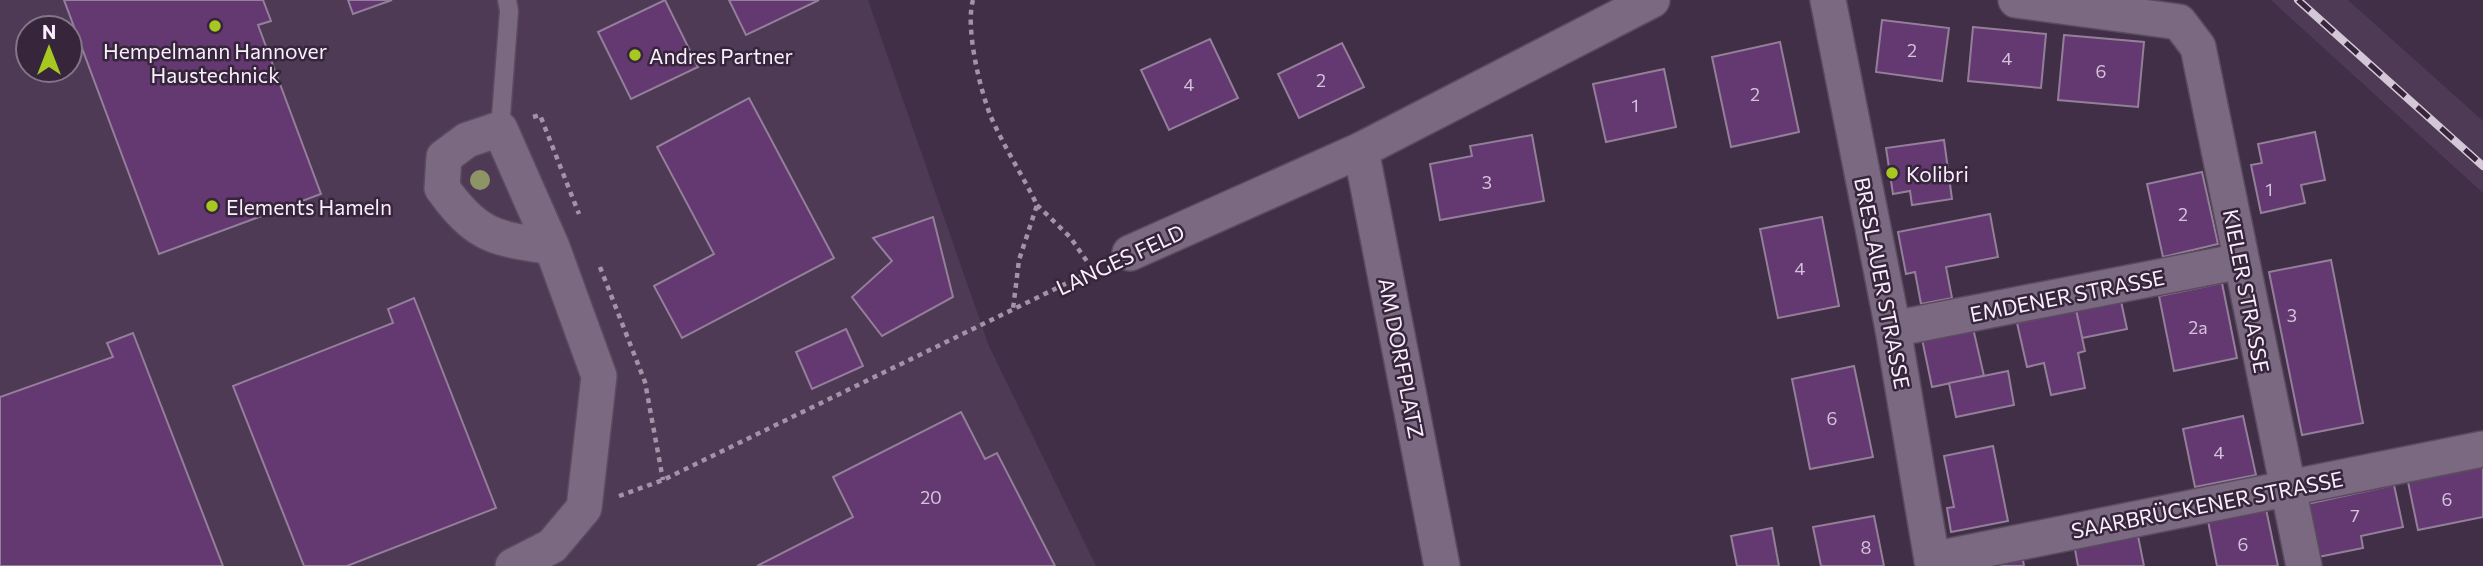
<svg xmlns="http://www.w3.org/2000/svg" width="2483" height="566" viewBox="0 0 2483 566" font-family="Commissioner,sans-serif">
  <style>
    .built { fill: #4e3a55; fill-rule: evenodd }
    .building { fill: #643971; stroke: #937f99; stroke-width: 2 }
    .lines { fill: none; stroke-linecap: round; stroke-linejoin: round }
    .lane-casing { stroke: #5a4b5e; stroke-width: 21 }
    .street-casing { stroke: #5a4b5e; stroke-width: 38 }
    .path { stroke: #a294a6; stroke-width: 4.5; stroke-dasharray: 5 5; stroke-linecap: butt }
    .lane { stroke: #7b6881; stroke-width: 18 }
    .street { stroke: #7b6881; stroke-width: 35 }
    .rail-casing { stroke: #d4c8d8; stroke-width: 8 }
    .rail { stroke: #36253b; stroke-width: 5; stroke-dasharray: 16; stroke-linecap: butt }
    .tree { fill: #8d9466 }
    .poi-dot { fill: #a6c821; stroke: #36253b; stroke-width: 2.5 }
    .labels { text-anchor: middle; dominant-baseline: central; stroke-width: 5; stroke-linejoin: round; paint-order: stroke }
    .number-label { font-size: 18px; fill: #d4c2da }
    .poi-label { font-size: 21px; fill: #faeffd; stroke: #36253b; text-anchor: start }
    .street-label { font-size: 21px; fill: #faeffd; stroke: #36253b }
  </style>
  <rect width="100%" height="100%" fill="#402f46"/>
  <!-- built -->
  <g class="built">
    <path d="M0,0h868l121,346 107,220h-1096zM28,28h42v42h-42z"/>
    <path d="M2271,0h77l135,121v72z"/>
  </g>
  <!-- building -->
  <g class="building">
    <path d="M64,0h199l8,21 -13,4 63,169 -162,60z"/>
    <path d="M348,0h44l-39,14z"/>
    <path d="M665,0l33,67 -67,32 -33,-67z"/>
    <path d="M729,0h90l-73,35z"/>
    <path d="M1882,20l67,8 -7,53 -66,-9z"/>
    <path d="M1973,27l73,7 -5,54 -73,-7z"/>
    <path d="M2064,35l80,7 -6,65 -80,-7z"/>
    <path d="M1210,39l28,59 -69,32 -28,-60z"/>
    <path d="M1780,42l19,90 -68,15 -19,-90z"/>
    <path d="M1342,43l22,44 -65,31 -21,-44z"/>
    <path d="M1664,69l12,58 -70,15 -13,-58z"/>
    <path d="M749,98l85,160 -152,80 -28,-52 60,-32 -57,-107z"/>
    <path d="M2315,132l10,48 -24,5 4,18 -44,10 -10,-48 11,-2 -4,-19z"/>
    <path d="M1532,135l12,66 -104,19 -10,-56 42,-8 -2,-10z"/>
    <path d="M1944,140l8,59 -40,6 -2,-14 -17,3 -7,-46z"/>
    <path d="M2202,172l16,72 -55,13 -16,-73z"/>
    <path d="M1990,214l8,43 -52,10 6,31 -31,6 -6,-32 -9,2 -8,-42z"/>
    <path d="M933,217l20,80 -71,39 -30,-39 40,-36 -19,-23z"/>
    <path d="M1822,217l17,89 -61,12 -18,-89z"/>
    <path d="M2331,260l32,163 -61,12 -33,-163z"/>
    <path d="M2222,283l15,75 -63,13 -15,-75z"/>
    <path d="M414,298l82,210 -149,58h-43l-71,-180 160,-63 -5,-14z"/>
    <path d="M2121,301l6,28 -45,9 -6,-28z"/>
    <path d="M2076,310l9,41 -7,2 7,35 -34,7 -7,-32 -17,4 -10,-44z"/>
    <path d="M1973,328l11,48 -52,11 -10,-48z"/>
    <path d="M846,329l17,37 -51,23 -16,-37z"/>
    <path d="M133,333l90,233h-223v-169l113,-40 -6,-14z"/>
    <path d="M1854,366l19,91 -63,12 -18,-90z"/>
    <path d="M2008,371l6,34 -58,12 -7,-34z"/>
    <path d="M961,412l24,47 12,-6 58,113h-298l96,-49 -20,-40z"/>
    <path d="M2243,416l13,59 -61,12 -12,-58z"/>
    <path d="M1993,446l15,75 -57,11 -4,-24 7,-1 -10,-51z"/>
    <path d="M2483,467v50l-65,13 -10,-48z"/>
    <path d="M2394,485l9,42 -42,9 2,12 -45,9 -11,-53z"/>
    <path d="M2266,509l12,57h-61l-9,-45z"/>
    <path d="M1874,516l10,50h-63l-8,-39z"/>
    <path d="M1772,528l7,38h-42l-6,-30z"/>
    <path d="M2137,531l7,35h-66l-4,-22z"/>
    <path d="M2022,554l2,12h-61z"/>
  </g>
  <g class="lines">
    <!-- lane casing -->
    <g class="lane-casing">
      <path id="lane" d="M500,129l9,-118 -2,-11"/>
    </g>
    <!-- street casing -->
    <g class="street-casing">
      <g id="street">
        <path d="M1828,0l65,329 40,237"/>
        <path d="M2016,0l163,22 19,25 106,519"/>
        <path d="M1361,150l81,416"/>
        <path d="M1130,253l231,-103 291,-150"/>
        <path d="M1893,329l348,-68"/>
        <path d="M1932,560l551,-111"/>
        <path d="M513,566l39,-20 32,-38 15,-132 -47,-129 -52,-118 -33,11 -23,17 -2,31c36,50 53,50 110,59"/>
      </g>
    </g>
    <!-- path -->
    <g class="path">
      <path d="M973,0c-8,28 7,90 18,117 13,30 32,59 46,88l-18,55 -6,49"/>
      <path d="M533,117l7,-2 39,99"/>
      <path d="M1037,205l33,32 23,33"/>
      <path d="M600,267l45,115 18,98"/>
      <path d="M619,496l44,-16 437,-213"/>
    </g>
    <!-- lane -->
    <use href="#lane" class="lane"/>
    <!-- street -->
    <use href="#street" class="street"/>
    <!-- rail casing -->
    <g class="rail-casing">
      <path id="rail" d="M2298,0l185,166"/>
    </g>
    <!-- rail -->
    <use href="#rail" class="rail"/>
  </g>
  <!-- trees -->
  <circle class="tree" cx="480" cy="180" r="10"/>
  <!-- markers -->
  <g class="poi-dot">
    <circle cx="215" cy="26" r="7"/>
    <circle cx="635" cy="55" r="7"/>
    <circle cx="1892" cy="173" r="7"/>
    <circle cx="212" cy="206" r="7"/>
  </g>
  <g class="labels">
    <!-- number labels -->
    <g class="number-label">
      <text x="1912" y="50">2</text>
      <text x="2007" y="58">4</text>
      <text x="2101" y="71">6</text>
      <text x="1321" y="80">2</text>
      <text x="1189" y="84">4</text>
      <text x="1755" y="94">2</text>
      <text x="1635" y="105">1</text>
      <text x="1487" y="182">3</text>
      <text x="2269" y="189">1</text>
      <text x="2183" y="214">2</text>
      <text x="1800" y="268">4</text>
      <text x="2292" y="315">3</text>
      <text x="2198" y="327">2a</text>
      <text x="1832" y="418">6</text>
      <text x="2219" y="452">4</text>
      <text x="931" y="497">20</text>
      <text x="2447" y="499">6</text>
      <text x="2355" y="515">7</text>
      <text x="2243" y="544">6</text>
      <text x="1866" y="547">8</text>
    </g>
    <!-- poi labels -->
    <g class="poi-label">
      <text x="215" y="50" text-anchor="middle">Hempelmann Hannover<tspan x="215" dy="24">Haustechnick</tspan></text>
      <text x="649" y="55">Andres Partner</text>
      <text x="1906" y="173">Kolibri</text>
      <text x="226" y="206">Elements Hameln</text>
    </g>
    <!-- street labels -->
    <g class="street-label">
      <text transform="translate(1120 259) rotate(-25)">LANGES FELD</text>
      <text transform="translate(1883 283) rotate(79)">BRESLAUER STRASSE</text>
      <text transform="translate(2247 291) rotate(79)">KIELER STRASSE</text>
      <text transform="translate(2067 295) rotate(-11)">EMDENER STRASSE</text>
      <text transform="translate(1402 358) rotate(79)">AM DORFPLATZ</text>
      <text transform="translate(2207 504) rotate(-11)">SAARBRÜCKENER STRASSE</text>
    </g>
  </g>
  <!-- north arrow -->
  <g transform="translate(49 49)"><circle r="33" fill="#36253b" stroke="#847689" stroke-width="2"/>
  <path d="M0-5L12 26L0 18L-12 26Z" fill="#a6c821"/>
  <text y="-10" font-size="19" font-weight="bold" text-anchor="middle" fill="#faeffd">N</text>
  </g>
</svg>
